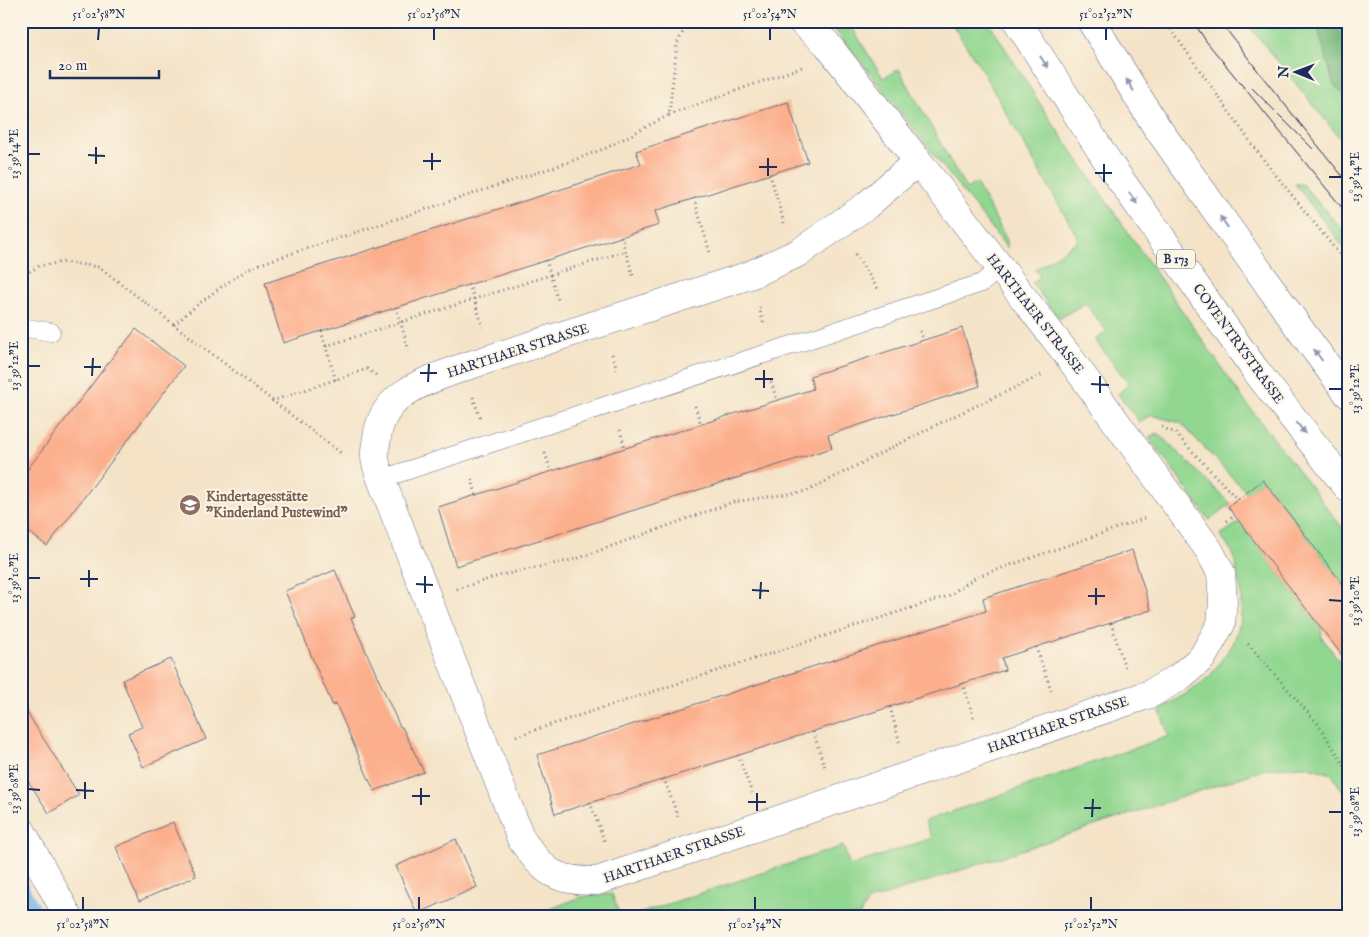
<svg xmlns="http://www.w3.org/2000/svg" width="1369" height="937" viewBox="0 0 1369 937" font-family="'IM FELL English',serif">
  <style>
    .green { fill: #91d790; stroke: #568377 }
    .forest { fill: #74b87a; stroke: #48746c }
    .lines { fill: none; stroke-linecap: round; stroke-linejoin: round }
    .stream { stroke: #73b3e7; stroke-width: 11 }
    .building { fill: #fcaf8c }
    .service-casing { stroke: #676e83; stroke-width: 19 }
    .minor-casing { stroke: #676e83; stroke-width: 29 }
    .trunk-casing { stroke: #676e83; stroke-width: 29 }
    .path { stroke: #676e83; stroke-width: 3; stroke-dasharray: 1 4; stroke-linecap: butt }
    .service { stroke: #fff; stroke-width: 18 }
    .minor { stroke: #fff; stroke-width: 28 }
    .trunk { stroke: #fff; stroke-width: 28 }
    .tram { stroke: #1b2f5e; stroke-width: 1 }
    .oneway { fill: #8d97ae }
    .ticks { fill: none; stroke: #1b2f5e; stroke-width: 2 }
    .labels { text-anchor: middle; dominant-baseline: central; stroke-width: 4; stroke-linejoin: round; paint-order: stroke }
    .shield { fill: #fcf5e5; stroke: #5e6a86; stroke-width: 1 }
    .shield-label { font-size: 12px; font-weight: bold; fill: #1b2f5e }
    .street-label { font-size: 14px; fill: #1b2f5e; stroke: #fcf5e5 }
    .education-label { font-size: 14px; font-weight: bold; fill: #785e54; stroke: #fcf5e5; text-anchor: start }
    .neatline { fill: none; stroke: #1b2f5e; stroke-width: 2 }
    .ticks-label { font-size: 12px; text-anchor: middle; fill: #1b2f5e }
  </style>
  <rect width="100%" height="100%" fill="#fcf5e5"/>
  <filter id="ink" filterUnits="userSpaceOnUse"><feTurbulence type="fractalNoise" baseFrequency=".02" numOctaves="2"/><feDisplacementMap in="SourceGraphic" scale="10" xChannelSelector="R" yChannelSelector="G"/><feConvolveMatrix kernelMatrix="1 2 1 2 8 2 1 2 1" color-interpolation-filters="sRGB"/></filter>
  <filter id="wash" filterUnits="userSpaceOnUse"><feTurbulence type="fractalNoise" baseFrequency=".0096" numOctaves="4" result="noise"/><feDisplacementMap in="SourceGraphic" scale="20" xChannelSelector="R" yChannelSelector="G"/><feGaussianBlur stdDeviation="1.12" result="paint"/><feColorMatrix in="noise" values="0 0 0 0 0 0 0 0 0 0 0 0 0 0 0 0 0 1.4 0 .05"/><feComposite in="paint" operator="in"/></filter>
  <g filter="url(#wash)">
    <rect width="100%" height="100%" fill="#f4e3c7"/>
    <!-- green -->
    <g class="green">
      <path d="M825,21h23l35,57 16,-9 67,120 10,-6 31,57v8l-145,-185 -27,-33z"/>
      <path d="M950,21h38l61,97 192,278 107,139v56l-85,-111 -16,13 -66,-70 -30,-8 -12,7 -21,-28 11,-10 -34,-44 12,-8 -22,-29 -26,16 -27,-36 8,-6 -5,-7 44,-30 -99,-173z"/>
      <path d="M1245,21h71l18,64 14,14v49z"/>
      <path d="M1295,184h7l46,52v17z"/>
      <path d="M1158,433l73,71 -22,16 -60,-83z"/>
      <path d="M1240,522l81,106 1,10 26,34v129l-16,-27 -26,-8 -37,2 -401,133 -9,15h-227l211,-70 7,20 82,-28 -7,-17 244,-85 -10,-27 27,-15 24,-18 23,-32 8,-24v-29l-8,-38 -13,-18z"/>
      <path d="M612,894l8,22h-88l49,-19z"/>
    </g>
    <!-- forest -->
    <path class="forest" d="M1316,21h32v78l-14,-14z"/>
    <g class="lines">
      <!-- stream -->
      <g class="stream">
        <path d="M1341,21l7,11"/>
        <path d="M21,884l18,32"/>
      </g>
    </g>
    <g id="blocks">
      <!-- building -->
      <g class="building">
        <path d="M788,102l20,60 -153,49 4,14 -376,118 -18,-60 376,-119 -5,-13z"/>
        <path d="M962,328l18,58 -152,49 4,13 -376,118 -18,-59 375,-118 -3,-13z"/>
        <path d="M136,329l48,37 -137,180 -26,-20v-48l100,-132 1,1z"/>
        <path d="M1263,480l85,111v72l-120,-156z"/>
        <path d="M1132,550l19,60 -149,48 3,12 -450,144 -18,-59 449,-144 -3,-13z"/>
        <path d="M335,570l20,47 -4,1 49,109h2l22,45 -50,19 -38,-87 -3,2 -17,-39 -31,-76z"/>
        <path d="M171,659l35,80 -63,28 -15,-34 14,-6 -20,-47z"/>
        <path d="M21,703l58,92 -30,18 -28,-43z"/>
        <path d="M173,822l23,54 -57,25 -23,-54z"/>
        <path d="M456,839l21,48 -60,27 -21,-48z"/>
      </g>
    </g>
  </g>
  <g filter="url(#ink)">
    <use href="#blocks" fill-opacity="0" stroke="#676e83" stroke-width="1"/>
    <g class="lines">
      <!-- service casing -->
      <g class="service-casing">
        <g id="service">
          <path d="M21,327l30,5"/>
          <path d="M381,479l601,-196 17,-15"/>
        </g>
      </g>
      <!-- minor casing -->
      <g class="minor-casing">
        <g id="minor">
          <path d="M801,21l26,23 91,117"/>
          <path d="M918,161l151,196 140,193 12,23 2,29 -2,22 -19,34 -24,20 -28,16 -553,187c-43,0 -52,-8 -76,-42l-140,-360c-2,-7 -6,-15 -6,-22 -1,-6 1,-13 2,-19 5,-46 50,-57 87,-71l286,-92 50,-23 67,-47z"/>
          <path d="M21,830l47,86"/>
        </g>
      </g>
      <!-- trunk casing -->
      <g class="trunk-casing">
        <g id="trunk">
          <path d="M1017,21l93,144 146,206 92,117"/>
          <path d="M1091,21l65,105 146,206 46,62"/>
        </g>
      </g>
      <!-- path -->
      <g class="path">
        <path d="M1165,21l94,133 89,111"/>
        <path d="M669,115l133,-48"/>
        <path d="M770,174l14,49"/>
        <path d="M694,198l16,55"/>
        <path d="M621,236l13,43"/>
        <path d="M855,254l23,35"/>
        <path d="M546,260l13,43"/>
        <path d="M21,277l18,-11 25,-4 35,5 243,187"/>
        <path d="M469,284l14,43"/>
        <path d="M396,307l14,47"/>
        <path d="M759,307l5,18"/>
        <path d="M174,325c25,-23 51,-42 80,-59l315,-104 37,-14 63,-33 8,-71 10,-20v-3"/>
        <path d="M321,331l15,50"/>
        <path d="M920,331l3,9"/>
        <path d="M326,346l300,-95"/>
        <path d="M612,354l6,18"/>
        <path d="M771,382l6,18"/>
        <path d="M473,397l7,21"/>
        <path d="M272,401l95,-32 9,6"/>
        <path d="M695,406l6,19"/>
        <path d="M1162,427l13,6 63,67"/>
        <path d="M620,430l5,19"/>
        <path d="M545,453l6,19"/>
        <path d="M472,479l4,16"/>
        <path d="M1227,521l8,-6"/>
        <path d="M457,589l45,-14 74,-16 157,-57 74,-11 141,-72 94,-44"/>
        <path d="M1111,623l14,45"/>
        <path d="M1248,644l70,80 30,47"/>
        <path d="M1036,647l16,46"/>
        <path d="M963,683l11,36"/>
        <path d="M890,707l10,37"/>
        <path d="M813,732l13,38"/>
        <path d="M516,736l432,-140 28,-19 170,-59"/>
        <path d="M738,755l14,38"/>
        <path d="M664,778l15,42"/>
        <path d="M590,802l15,41"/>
      </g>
      <!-- service -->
      <use href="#service" class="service"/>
      <!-- minor -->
      <use href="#minor" class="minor"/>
      <!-- trunk -->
      <use href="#trunk" class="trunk"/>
      <!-- tram -->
      <g class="tram">
        <path d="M1193,21l13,20 142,174"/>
        <path d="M1220,21l41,54 87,108"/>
        <path d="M1251,87l62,62"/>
      </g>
    </g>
    <!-- one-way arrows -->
    <defs><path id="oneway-solid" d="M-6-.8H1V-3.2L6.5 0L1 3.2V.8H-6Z" transform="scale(1.25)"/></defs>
    <g class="oneway">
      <use href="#oneway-solid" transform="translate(1044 62) rotate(57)"/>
      <use href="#oneway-solid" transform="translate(1130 85) rotate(-122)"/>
      <use href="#oneway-solid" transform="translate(1133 198) rotate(55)"/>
      <use href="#oneway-solid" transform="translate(1224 222) rotate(-125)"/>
      <use href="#oneway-solid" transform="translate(1318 355) rotate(-127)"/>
      <use href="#oneway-solid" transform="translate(1301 428) rotate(52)"/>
    </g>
  </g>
  <!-- ticks -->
  <path class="ticks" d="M98,40l1,-12M434,40v-12M770,40v-12M1106,40v-12M28,154h12M88,155l17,1M423,161h18M96,164v-17M759,167h18M432,170v-17M1095,173h17M768,176v-18M1329,177h13M1104,182v-18M28,366h12M84,367h17M420,373h17M92,376l1,-18M755,379h18M428,382l1,-18M1091,384l18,1M764,388v-18M1329,389h13M1100,393v-17M28,578h12M80,579h18M416,584l17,1M89,587v-17M752,590l17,1M425,593v-17M1088,596h17M760,599l1,-17M1329,600l13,1M1096,605v-17M28,789l12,1M76,790l18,1M412,796h18M85,799v-17M748,802h18M421,805v-17M1084,808h17M757,811v-18M1329,812h13M1092,817l1,-18M83,910v-13M419,910v-13M755,910v-13M1091,910v-13"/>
  <!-- icons -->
  <defs>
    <g id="school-disc" transform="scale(1.125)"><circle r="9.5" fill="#8d6e63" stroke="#fcf5e5"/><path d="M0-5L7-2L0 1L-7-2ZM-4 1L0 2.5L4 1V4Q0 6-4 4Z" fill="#fff"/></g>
  </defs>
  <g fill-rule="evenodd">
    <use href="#school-disc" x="190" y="505"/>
  </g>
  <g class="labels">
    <!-- shield labels -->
    <rect class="shield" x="1157" y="249.5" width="38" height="19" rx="4"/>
    <g class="shield-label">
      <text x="1176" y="259">B 173</text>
    </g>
    <!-- street labels -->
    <g class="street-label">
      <text transform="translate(1035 314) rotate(52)">HARTHAER STRASSE</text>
      <text transform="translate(1238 344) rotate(54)">COVENTRYSTRASSE</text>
      <text transform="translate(518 351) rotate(-18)">HARTHAER STRASSE</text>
      <text transform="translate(1058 725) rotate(-19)">HARTHAER STRASSE</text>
      <text transform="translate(674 855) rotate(-19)">HARTHAER STRASSE</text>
    </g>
    <!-- education labels -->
    <g class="education-label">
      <text x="206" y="497">Kindertagesstätte<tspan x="206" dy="16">"Kinderland Pustewind"</tspan></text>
    </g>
  </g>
  <!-- margin -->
  <rect width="1369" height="937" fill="none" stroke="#fcf5e5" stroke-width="55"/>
  <!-- north arrow -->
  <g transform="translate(1296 72) rotate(271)" stroke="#fcf5e5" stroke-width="4" paint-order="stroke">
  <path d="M0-4L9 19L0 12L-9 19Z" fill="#1b2f5e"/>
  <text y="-8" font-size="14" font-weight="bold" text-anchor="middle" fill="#1b2f5e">N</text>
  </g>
  <!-- scale -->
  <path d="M50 70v8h109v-8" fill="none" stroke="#1b2f5e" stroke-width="2.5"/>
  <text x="58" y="70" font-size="15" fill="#1b2f5e" stroke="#fcf5e5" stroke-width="4" paint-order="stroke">20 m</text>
  <rect x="28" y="28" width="1314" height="882" class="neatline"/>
  <g class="ticks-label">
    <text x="99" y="18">51°02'58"N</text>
    <text x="434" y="18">51°02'56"N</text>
    <text x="770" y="18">51°02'54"N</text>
    <text x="1106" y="18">51°02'52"N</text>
    <text transform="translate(14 154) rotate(-90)" y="4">13°39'14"E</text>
    <text transform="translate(1355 177) rotate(-90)" y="4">13°39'14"E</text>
    <text transform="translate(14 366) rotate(-90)" y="4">13°39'12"E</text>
    <text transform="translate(1355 389) rotate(-90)" y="4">13°39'12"E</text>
    <text transform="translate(14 578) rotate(-90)" y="4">13°39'10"E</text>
    <text transform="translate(1355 601) rotate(-90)" y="4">13°39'10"E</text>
    <text transform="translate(14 789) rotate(-90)" y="4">13°39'08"E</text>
    <text transform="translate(1355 812) rotate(-90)" y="4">13°39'08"E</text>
    <text x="83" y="928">51°02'58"N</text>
    <text x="419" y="928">51°02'56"N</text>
    <text x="755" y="928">51°02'54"N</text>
    <text x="1091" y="928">51°02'52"N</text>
  </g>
</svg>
